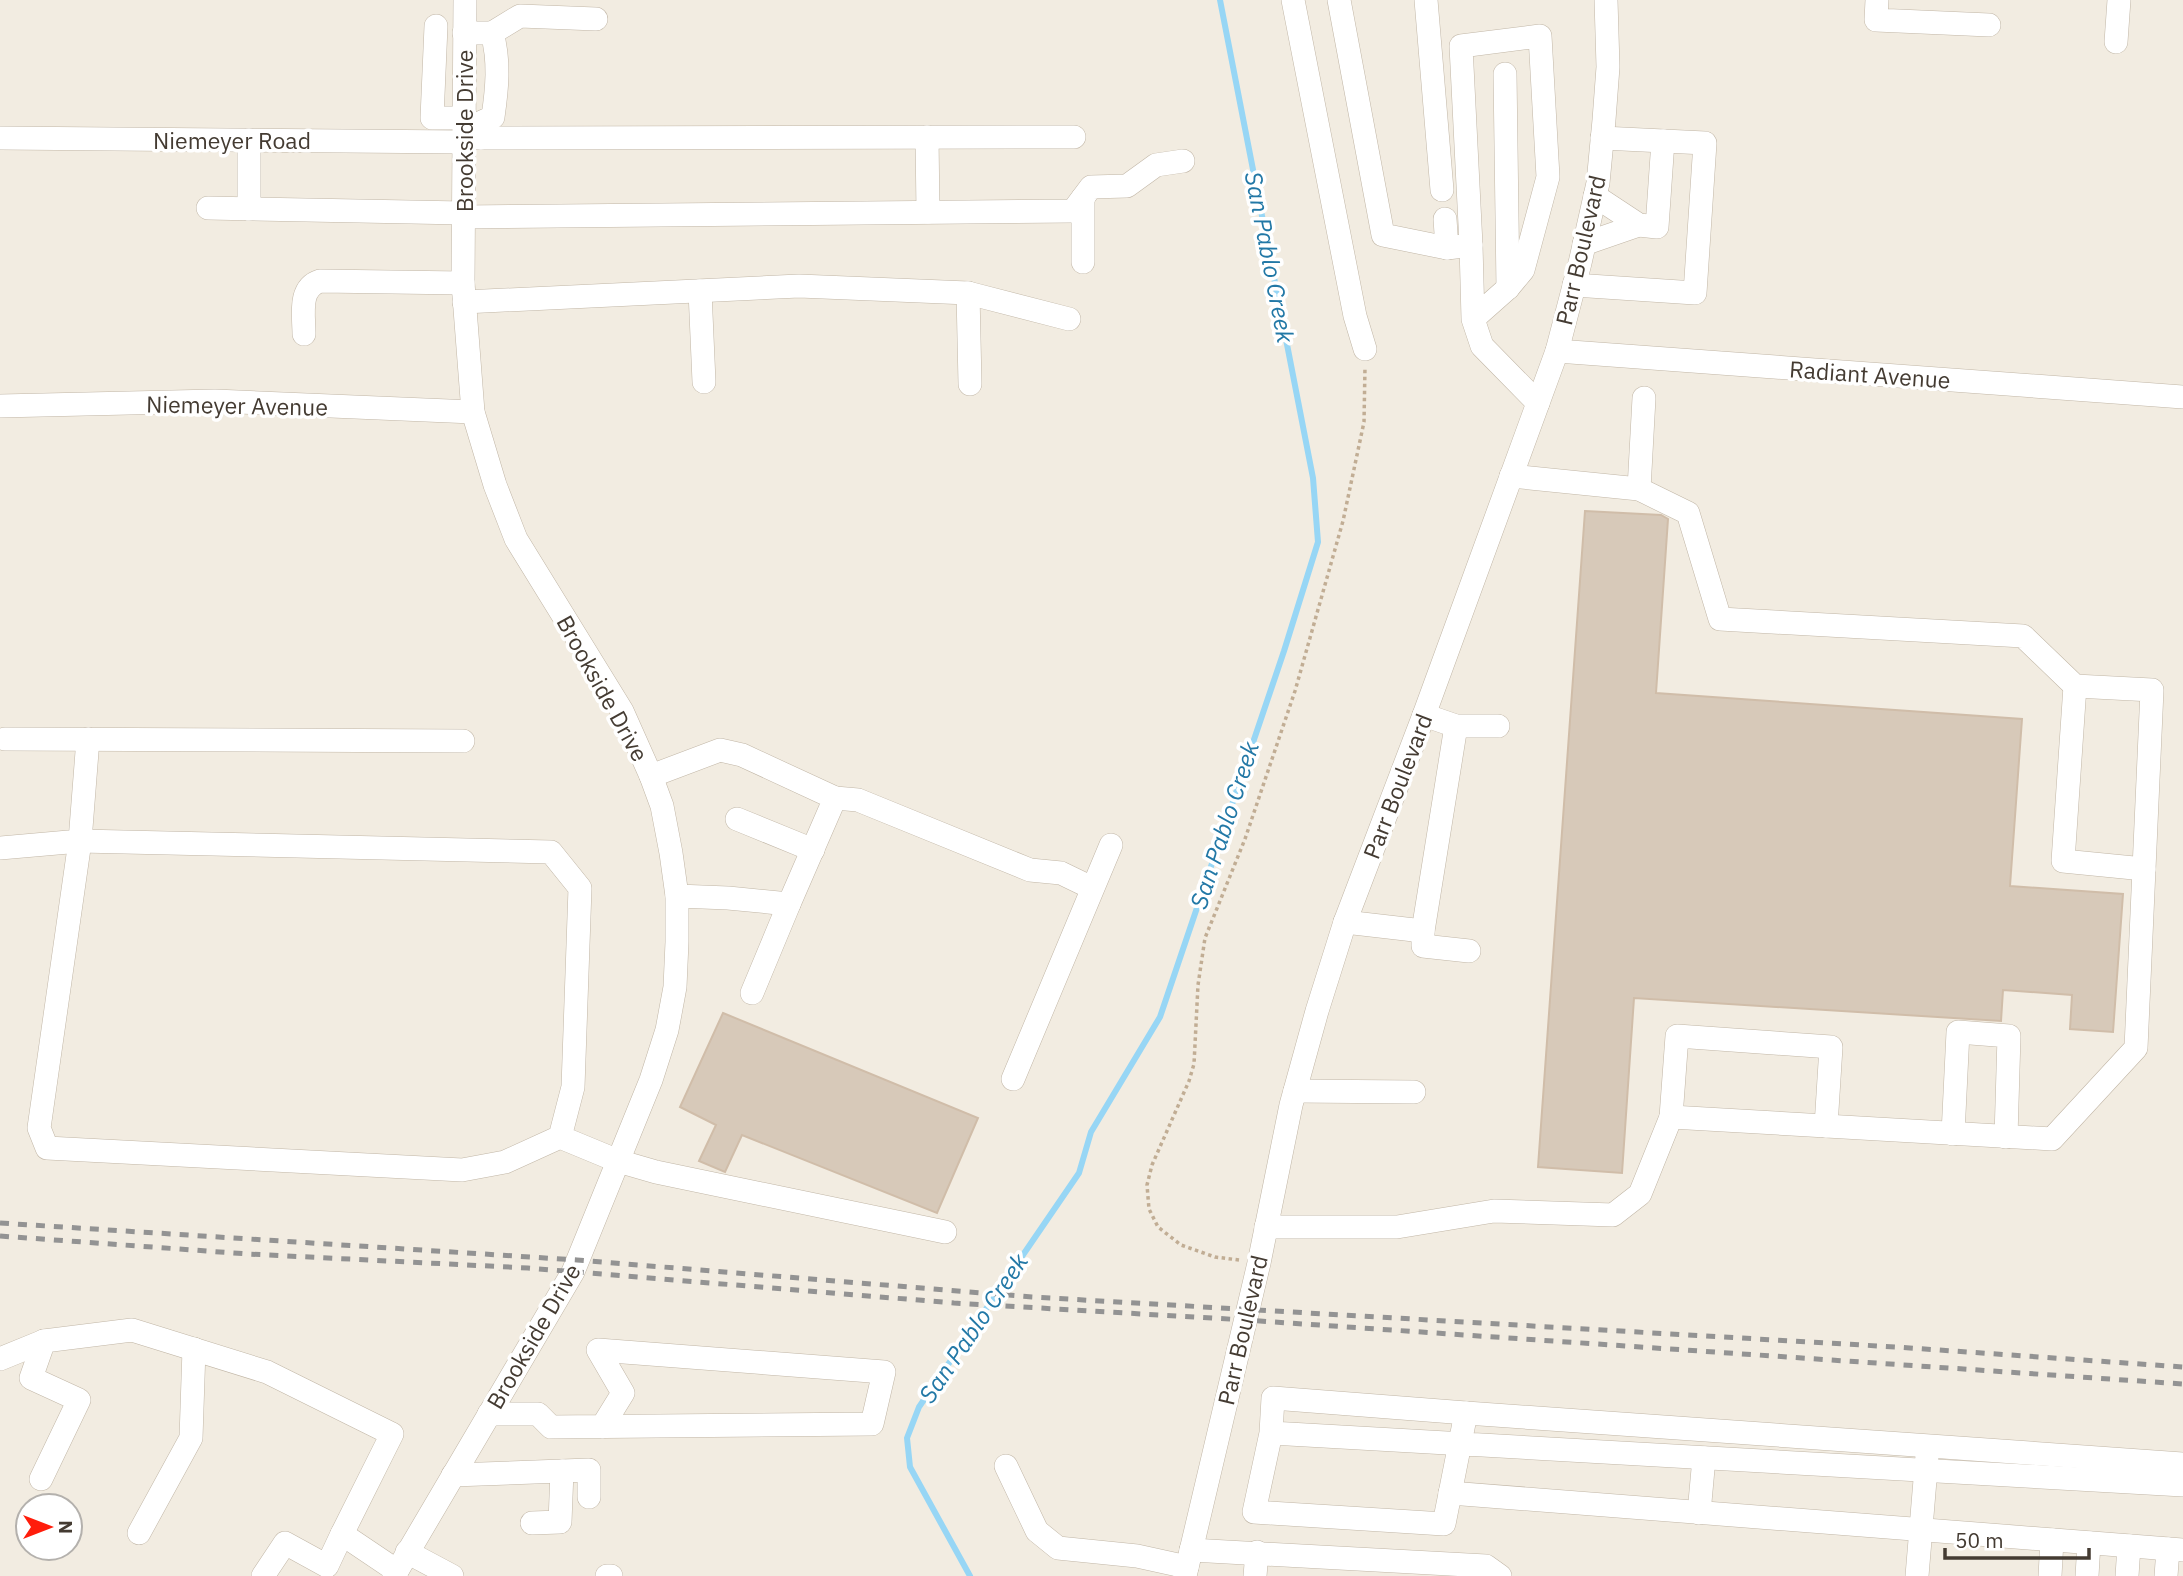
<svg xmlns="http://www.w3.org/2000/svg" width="2183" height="1576" viewBox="0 0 2183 1576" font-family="'IBM Plex Sans',sans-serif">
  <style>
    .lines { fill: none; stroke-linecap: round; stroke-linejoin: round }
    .stream { stroke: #97d6f5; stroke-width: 6 }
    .building { fill: #d7c9b9; stroke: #d0bda9; stroke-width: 2 }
    .minor-casing { stroke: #c1b6a6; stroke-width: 24 }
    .path { stroke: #c1ad94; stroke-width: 3.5; stroke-dasharray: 3.5 3.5; stroke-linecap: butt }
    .minor { stroke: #fff; stroke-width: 23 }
    .rail { stroke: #939393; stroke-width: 5; stroke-dasharray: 9 9; stroke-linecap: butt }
    .labels { text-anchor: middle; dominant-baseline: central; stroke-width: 7; stroke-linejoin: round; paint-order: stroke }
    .street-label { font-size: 23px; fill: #443b32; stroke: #fff }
    .water-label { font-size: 24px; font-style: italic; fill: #2278a6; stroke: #fff }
  </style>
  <rect width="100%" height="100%" fill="#f2ece1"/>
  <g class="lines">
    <!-- stream -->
    <path class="stream" d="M970,1576l-60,-109 -3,-29 12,-31 160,-234 12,-41 69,-115 124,-366 34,-109 -5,-64 -93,-478"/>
  </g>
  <!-- building -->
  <g class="building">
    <path d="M1585,511l76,4 7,4 -12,174 366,26 -12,167 113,8 -10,138 -43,-3 2,-34 -69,-5 -2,31 -367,-23 -12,175 -84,-6z"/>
    <path d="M723,1013l255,105 -41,95 -195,-78 -17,37 -26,-11 17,-36 -36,-18z"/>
  </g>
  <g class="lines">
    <!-- minor casing -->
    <g class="minor-casing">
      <g id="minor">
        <path d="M1293,0l62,316 10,33"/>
        <path d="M1339,0l44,235 64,13 24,-3"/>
        <path d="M1426,0l16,190"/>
        <path d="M1877,0l-1,20 113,5"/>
        <path d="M436,26l-4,92h32"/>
        <path d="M464,33h28c8,28 5,56 1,84l-11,5 -1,16"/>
        <path d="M492,33l28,-17 76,3"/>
        <path d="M2116,42l3,-42"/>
        <path d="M1505,74l3,214"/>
        <path d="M927,137l1,75"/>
        <path d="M0,138l464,4"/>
        <path d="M464,138l610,-1"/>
        <path d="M1595,196l44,29 18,2 6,-86"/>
        <path d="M1083,198v64"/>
        <path d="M208,208l255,5"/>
        <path d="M249,209v-69"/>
        <path d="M463,217l610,-6 18,-24 36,-1 29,-21 27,-4"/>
        <path d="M1445,219l2,29"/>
        <path d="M1584,244l55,-19"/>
        <path d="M1574,285l121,8 10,-150 -103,-5"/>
        <path d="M700,291l4,91"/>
        <path d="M968,293l2,91"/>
        <path d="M464,302l335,-16 169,7 101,26"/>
        <path d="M1473,319l35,-31 15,-18 25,-93 -8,-141 -79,10 10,199 2,74 9,27 56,57"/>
        <path d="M304,334c0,-19 -6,-46 16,-53l143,2"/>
        <path d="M1557,351l626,46"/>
        <path d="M0,406l215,-5 258,11"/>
        <path d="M1639,489l5,-91"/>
        <path d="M2075,686l-12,175 81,8"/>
        <path d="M1424,715l32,11h42"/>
        <path d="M5,739l458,2"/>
        <path d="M651,776l69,-26 22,5 93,43 -46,106 -61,-6 -51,-2"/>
        <path d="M835,798l23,2 172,70 31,3 31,15"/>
        <path d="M737,819l76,31"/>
        <path d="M0,848l80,-7 8,-102"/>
        <path d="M1345,922l78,9 33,-205"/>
        <path d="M1423,931v15l46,5"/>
        <path d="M752,993l37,-89"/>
        <path d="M1013,1079l98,-234"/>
        <path d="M1295,1091l119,1"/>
        <path d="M1671,1117l6,-81 154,11 -5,79"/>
        <path d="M1953,1134l5,-102 51,4 -3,101"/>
        <path d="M560,1137l13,-50 7,-199 -29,-36 -471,-11 -41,287 8,20 415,22 43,-8 55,-25 58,24 38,11 289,60"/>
        <path d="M1266,1227h131l97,-16 119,4 27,-21 31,-77 381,22 84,-91 16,-358 -77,-4 -52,-50 -303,-17 -32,-106 -49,-24 -128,-13"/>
        <path d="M0,1359l44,-18"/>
        <path d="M1466,1413l717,51"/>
        <path d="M489,1414h49l13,13 321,-3 12,-52 -286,-22 25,43 -21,34"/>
        <path d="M1271,1433l2,-35 193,15 -22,111 -190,-12 17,-79c304,17 608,34 912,52"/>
        <path d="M1006,1466l31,65 21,17 79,8 50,11"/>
        <path d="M453,1475l136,-5v27"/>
        <path d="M41,1479l38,-79 -48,-22 13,-37 88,-11 135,42 125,62 -50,100"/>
        <path d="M1450,1493l733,57"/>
        <path d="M1699,1513l5,-55"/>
        <path d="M532,1523l28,-1 2,-51"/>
        <path d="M139,1533l52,-95 3,-89"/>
        <path d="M1191,1550l295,16 14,10"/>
        <path d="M407,1552l45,24"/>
        <path d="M263,1576l22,-33 42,23 15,-32 55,37"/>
        <path d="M394,1576l179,-304 78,-192 16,-50 8,-43 2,-45v-46l-6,-43 -9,-47 -11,-30 -29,-65 -106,-172 -21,-54 -22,-73 -10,-129 2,-283"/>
        <path d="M607,1576h4"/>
        <path d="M1185,1576l74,-313 32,-158 26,-94 28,-89 79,-207 133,-364 23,-88 18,-80 6,-63 4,-53 -2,-67"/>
        <path d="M1255,1576l2,-24"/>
        <path d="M1917,1576l10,-120"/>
        <path d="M2050,1576l2,-36"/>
        <path d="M2087,1576l2,-33"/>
        <path d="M2127,1576l2,-30"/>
        <path d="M2166,1576l2,-27"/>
      </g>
    </g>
    <!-- path -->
    <path class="path" d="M1239,1260l-24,-3 -34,-12 -23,-18 -9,-18 -2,-24 5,-20 37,-84 5,-17 4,-79 7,-47 40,-99 50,-148 48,-170 21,-99 1,-55"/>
    <!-- minor -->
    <use href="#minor" class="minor"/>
    <!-- rail -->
    <g class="rail">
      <path d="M0,1223l577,37 455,37 864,50 287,20"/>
      <path d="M0,1236l248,18 280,14 426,35 291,17 938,64"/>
    </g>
  </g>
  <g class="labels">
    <!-- street labels -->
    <g class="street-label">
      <text transform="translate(464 131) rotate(-90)">Brookside Drive</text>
      <text x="232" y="140">Niemeyer Road</text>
      <text transform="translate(1580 250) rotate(-77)">Parr Boulevard</text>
      <text transform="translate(1870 374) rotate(4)">Radiant Avenue</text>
      <text transform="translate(237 405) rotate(1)">Niemeyer Avenue</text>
      <text transform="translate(603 688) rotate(61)">Brookside Drive</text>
      <text transform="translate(1397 786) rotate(-69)">Parr Boulevard</text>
      <text transform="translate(1242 1330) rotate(-77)">Parr Boulevard</text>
      <text transform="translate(533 1336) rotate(-60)">Brookside Drive</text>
    </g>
    <!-- water labels -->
    <g class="water-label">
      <text transform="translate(1270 257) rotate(79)">San Pablo Creek</text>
      <text transform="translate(1224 825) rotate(-72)">San Pablo Creek</text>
      <text transform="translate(973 1328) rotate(-56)">San Pablo Creek</text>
    </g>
  </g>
  <!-- north arrow -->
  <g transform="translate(49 1527) rotate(90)"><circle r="33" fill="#ffffff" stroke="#b4b1ad" stroke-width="2"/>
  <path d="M0-5L12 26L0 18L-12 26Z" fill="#ff1d0b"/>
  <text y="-10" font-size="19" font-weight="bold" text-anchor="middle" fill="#443b32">N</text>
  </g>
  <!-- scale -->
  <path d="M1945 1548v10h144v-10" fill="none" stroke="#443b32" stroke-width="3.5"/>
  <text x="1955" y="1548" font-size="21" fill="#443b32" stroke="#ffffff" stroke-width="5" paint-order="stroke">50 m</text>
</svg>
